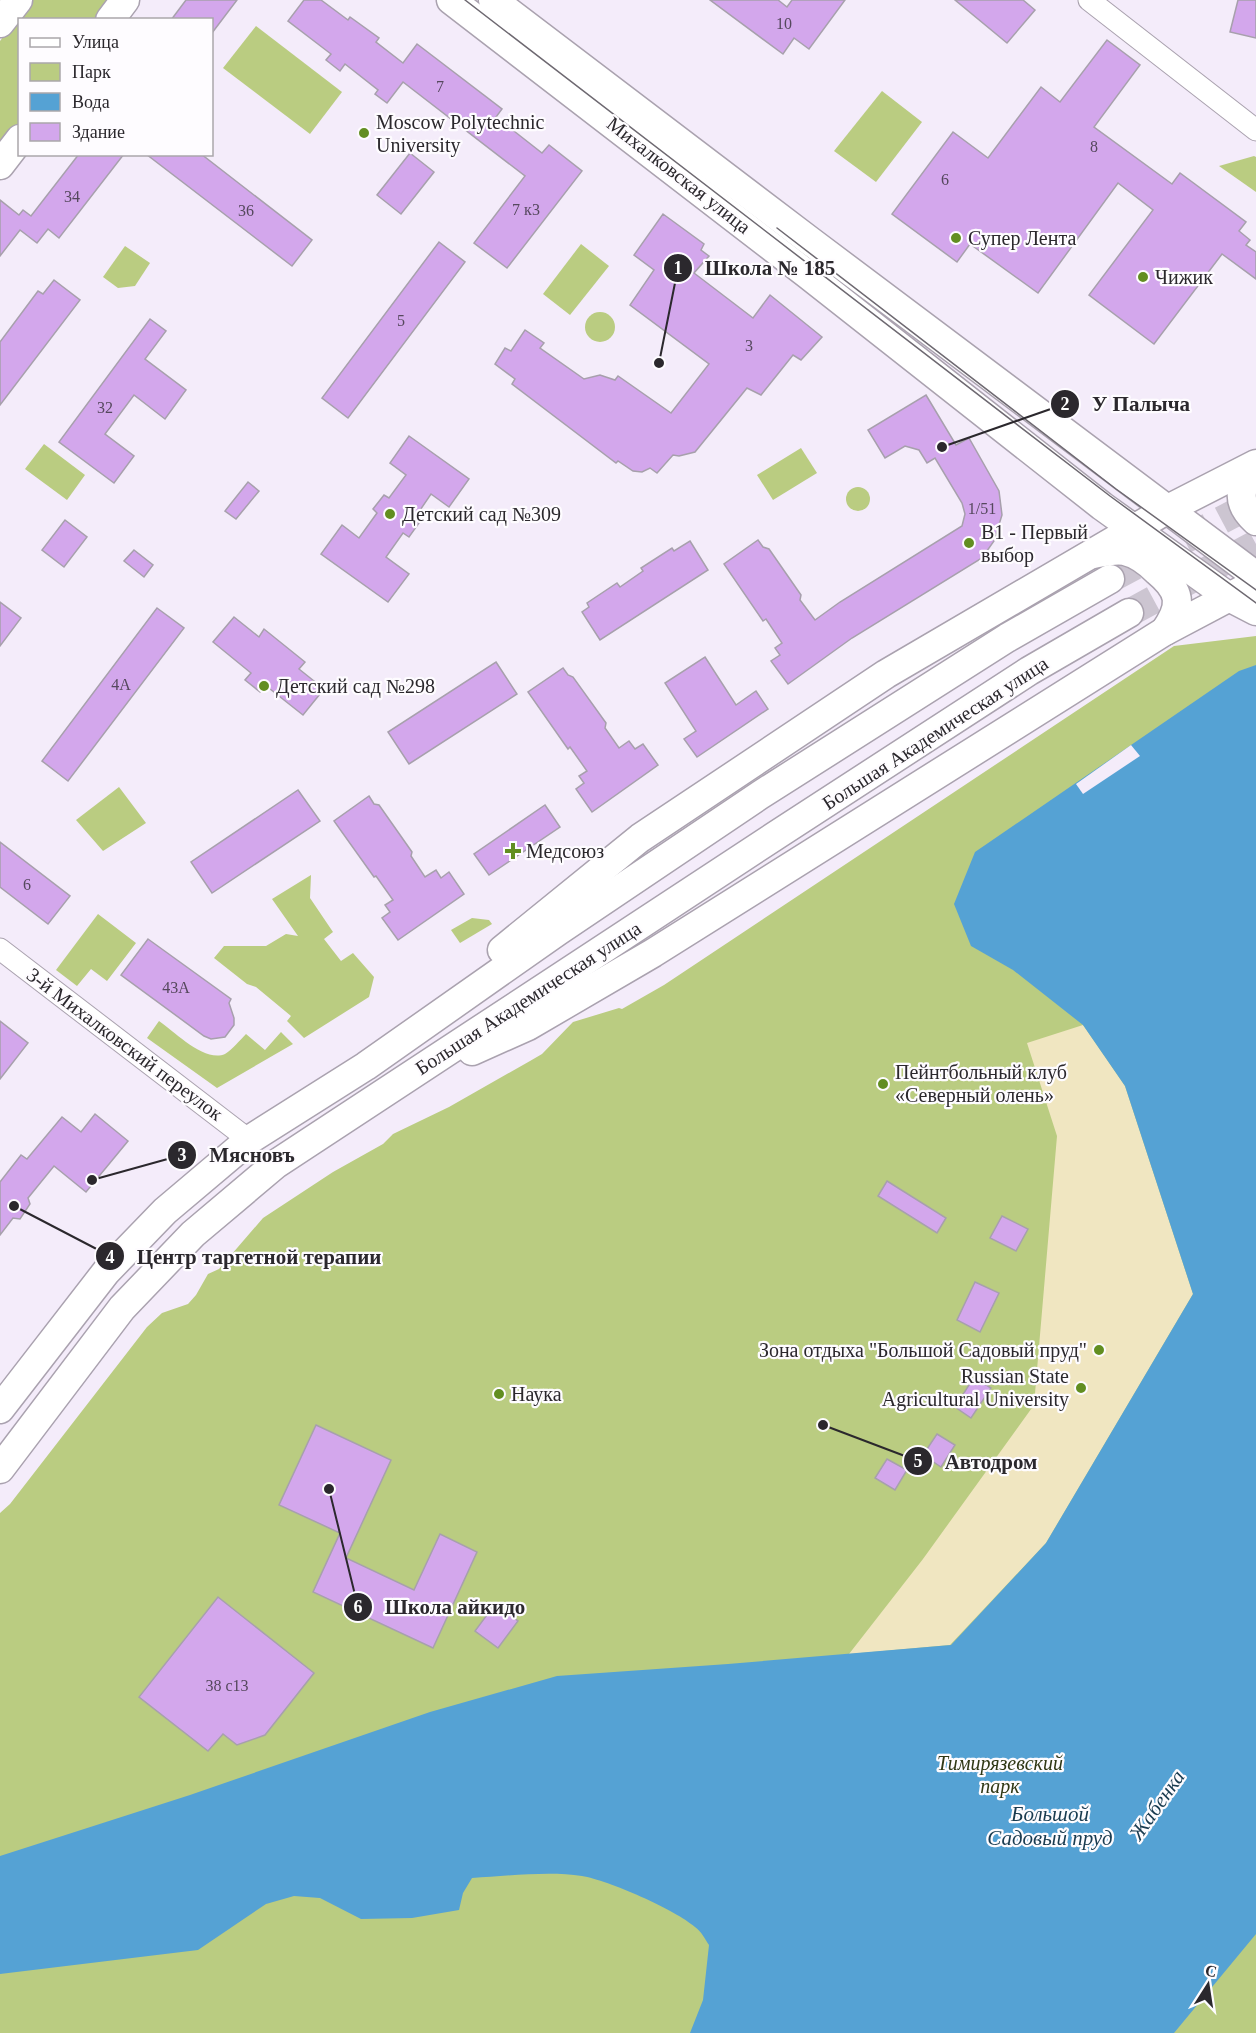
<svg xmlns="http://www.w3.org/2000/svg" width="1256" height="2033" viewBox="0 0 1256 2033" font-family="'Times New Roman',serif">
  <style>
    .green { fill: #bacc81 }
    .sand { fill: #f0e6c1 }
    .water { fill: #55a2d4 }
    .pier { fill: #f4ecfa }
    .building { fill: #d3a7ec; stroke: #a7a0ac; stroke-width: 1.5 }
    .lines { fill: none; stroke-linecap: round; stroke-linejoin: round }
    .secondary-tunnel { stroke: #ccc5d1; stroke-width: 28; stroke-dasharray: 28 14; stroke-linecap: butt }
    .street-casing { stroke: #aaa2af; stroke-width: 23 }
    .secondary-casing { stroke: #aaa2af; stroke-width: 31 }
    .street { stroke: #fff; stroke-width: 21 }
    .secondary { stroke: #fff; stroke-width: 28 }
    .tram { stroke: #6e6971; stroke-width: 1.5 }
    .poi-dot { fill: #628e21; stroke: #fefcff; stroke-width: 2 }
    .labels { text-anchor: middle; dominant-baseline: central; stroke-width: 4.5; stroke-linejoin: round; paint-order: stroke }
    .number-label { font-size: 16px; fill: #55485d }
    .poi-label { font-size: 20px; fill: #2b282d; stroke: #fefcff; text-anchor: start }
    .street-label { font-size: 20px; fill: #2b282d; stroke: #fefcff }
    .park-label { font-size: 20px; font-style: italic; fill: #303816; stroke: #fefcff }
    .water-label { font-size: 21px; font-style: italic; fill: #193b50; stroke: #fefcff }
    .leader { fill: none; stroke: #2b282d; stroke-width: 2 }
    .callout-dot { fill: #2b282d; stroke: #fefcff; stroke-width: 2 }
    .mark-label { font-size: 18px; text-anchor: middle; font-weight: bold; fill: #fff }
    .callout-label { font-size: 21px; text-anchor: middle; font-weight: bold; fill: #2b282d; stroke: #fefcff; stroke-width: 4.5; stroke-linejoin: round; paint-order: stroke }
  </style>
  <rect width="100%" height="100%" fill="#f4ecfa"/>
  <!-- green -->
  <g class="green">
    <path d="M31,0h83l-15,19 -79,1 -1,103 -19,25v-107z"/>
    <path d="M256,26l86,66 -32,42 -87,-66z"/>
    <path d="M882,91l40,31 -46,60 -42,-31z"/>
    <path d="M1254,156l2,1v35l-37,-26z"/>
    <path d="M581,244l28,22 -39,49 -27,-21z"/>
    <path d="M125,246l25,17 -15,23 -17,2 -15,-11z"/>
    <circle cx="600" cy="327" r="15"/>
    <path d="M44,444l41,31 -18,25 -42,-31z"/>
    <path d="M801,448l16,25 -44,27 -16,-25z"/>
    <circle cx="858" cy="499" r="12"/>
    <path d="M1256,636v1397h-1256v-520l10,-9 137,-177 15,-14 26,-9 8,-9 12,-21 11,-5 44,-51 70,-46 50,-28 10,-10 56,-27 81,-46 12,-7 31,-32 46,-14 3,1 42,-24 510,-339z"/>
    <path d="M119,787l27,36 -43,28 -27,-31z"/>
    <path d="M311,875l-1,23 23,34 -9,7 17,22 12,-8 21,24 -5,20 -65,41 -17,-17 4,-5 -35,-29 -9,-3 -33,-26 10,-12h42l20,-12 12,2 -26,-37z"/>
    <path d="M98,914l38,29 -29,38 -16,-12 -14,17 -21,-16z"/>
    <path d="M472,918l17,2 3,4 -32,19 -9,-13z"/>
    <path d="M159,1021c16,11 46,42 66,33 8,-5 14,-13 21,-20l19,16 16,-18 12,12 -76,44 -70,-50z"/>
  </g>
  <!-- sand -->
  <path class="sand" d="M1083,1025l42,61 68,208 -147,249 -96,102 -101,9 74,-95 111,-154 23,-269 -30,-93z"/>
  <!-- water -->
  <path class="water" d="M1256,665v1269l-82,99h-484l13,-33 6,-55c-4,-6 -8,-14 -14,-18 -19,-17 -87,-47 -113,-51 -33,-5 -76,0 -110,2l-9,15 -4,17 -47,8 -51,1 -41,-21 -26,-2 -28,8 -68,46 -198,24v-118l190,-61 240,-83 127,-36 171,-12 223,-19 95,-102 147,-249 -68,-208 -42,-61 -70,-55 -42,-24 -17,-42 21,-52 264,-181z"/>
  <!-- pier -->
  <path class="pier" d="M1131,745l9,11 -57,38 -7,-10z"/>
  <!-- building -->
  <g class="building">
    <path d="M186,0h51l-25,33v-13h-41z"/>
    <path d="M304,0h17l27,20 2,-3 29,21 -3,4 27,21 14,-19 85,65 -6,8 46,36 7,-8 33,26 -75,97 -33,-25 51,-67 -122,-94 -16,21 -12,-9 3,-4 -33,-26 -5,7 -14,-11 5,-6 -43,-33z"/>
    <path d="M710,0h68l9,7 5,-7h53l-36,49 -15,-11 -11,16z"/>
    <path d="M955,0h68l12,10 -28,33z"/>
    <path d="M1238,0h18v38l-26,-6z"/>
    <path d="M1107,40l33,25 -46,62 78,57 8,-11 66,49 -7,9 11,9 -4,5 10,7v27l-34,-25 -68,90 -65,-49 64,-85 -35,-27 -80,110 -68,-49 -13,18 -65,-48 61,-82 35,26 53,-71 19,15z"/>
    <path d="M410,153l24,19 -33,42 -24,-19z"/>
    <path d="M79,154h45l-65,84 -11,-9 -11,14 -17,-13 -20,26v-56l19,15 4,-5 8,6z"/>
    <path d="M146,154h55l111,86 -20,26z"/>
    <path d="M663,214l41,30 -3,6 8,6 -15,17 59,45 17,-23 52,42 -21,23 -8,-5 -32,40 -14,-7 -52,64 -16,4 -6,-1 -16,18 -7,-5 -8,4 -9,-1 -15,-10 -2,2 -104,-79 3,-5 -20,-15 10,-16 6,3 14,-21 19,13 -4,5 44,31 16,-4 15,5 3,-4 53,37 38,-49 -79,-59 24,-35 -20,-15z"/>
    <path d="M439,242l26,20 -117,156 -26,-20z"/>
    <path d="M54,280l26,20 -80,105v-63l38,-51 5,3z"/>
    <path d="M150,319l16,12 -21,28 41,31 -21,29 -31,-24 -29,39 29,22 -20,27 -55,-41z"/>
    <path d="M926,395l30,50 13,-7 30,53 3,24 -8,26 -12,17 -130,80 -64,46 -17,-23 9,-6 -5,-7 7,-5 -16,-24 -3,2 -39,-57 34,-24 5,7 6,2 32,46 -1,5 15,20 25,-18 122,-76 3,-12 -3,-11 -27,-45 -8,5 -8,-13 -14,-4 -20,12 -17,-28z"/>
    <path d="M409,436l60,43 -20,28 -18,-13 -17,25 5,4 -10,14 -6,-4 -17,24 23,17 -21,28 -67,-48 21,-29 17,13 18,-25 -4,-4 11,-14 5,3 17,-23 -16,-12z"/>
    <path d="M248,482l11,9 -23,28 -11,-8z"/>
    <path d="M65,520l22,17 -23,30 -22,-17z"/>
    <path d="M690,541l18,29 -108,70 -18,-28 7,-5 -2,-4 30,-20 3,4 23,-16 -2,-3 31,-20 2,3z"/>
    <path d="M134,550l19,15 -9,12 -20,-16z"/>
    <path d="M0,602l21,16 -21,28z"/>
    <path d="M157,608l27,20 -116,153 -26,-20z"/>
    <path d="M234,617l25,20 5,-8 41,33 -6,7 25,20 -21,26 -38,-30 -5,7 -15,-12 6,-7 -38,-31z"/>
    <path d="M705,657l31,48 20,-14 12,18 -71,48 -13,-18 12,-8 -31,-48z"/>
    <path d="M496,662l21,32 -108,70 -21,-32z"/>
    <path d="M563,668l5,7 5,2 33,46 -1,5 14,20 10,-7 6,8 8,-5 15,21 -66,47 -16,-23 8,-6 -5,-7 8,-5 -17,-24 -2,2 -40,-57z"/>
    <path d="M298,790l22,31 -108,72 -21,-31z"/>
    <path d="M369,796l5,8 5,1 33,47 -1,4 14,21 11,-7 5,8 8,-6 15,22 -66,46 -16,-22 8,-6 -5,-7 8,-5 -17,-24 -2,1 -40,-56z"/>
    <path d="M545,805l15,22 -71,48 -15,-21z"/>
    <path d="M0,842l70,54 -22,28 -48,-37z"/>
    <path d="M148,939l83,60 -2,4 5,15v7l-9,12 -14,2 -7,-3 -83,-61z"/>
    <path d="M0,1021l28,22 -28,36z"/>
    <path d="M95,1114l33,27 -42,51 -32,-26 -26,32 2,6 -10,15 -7,-1 -13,17v-53l21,-27 6,4 35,-42 19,15z"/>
    <path d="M887,1181l59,37 -9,15 -59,-37z"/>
    <path d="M1002,1216l26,13 -12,22 -26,-13z"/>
    <path d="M975,1282l24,11 -19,39 -23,-12z"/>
    <path d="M974,1377l17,11 -20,30 -16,-11z"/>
    <path d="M316,1425l75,35 -45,98 68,32 26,-56 37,18 -44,96 -120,-56 27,-59 -61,-28z"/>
    <path d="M937,1434l18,11 -14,22 -18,-12z"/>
    <path d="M887,1459l20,11 -12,20 -20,-12z"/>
    <path d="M218,1597l96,76 -49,62 -28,10 -14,-11 -15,17 -69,-54z"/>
    <path d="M495,1604l23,17 -20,27 -23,-17z"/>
  </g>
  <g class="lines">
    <!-- secondary-tunnel -->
    <g class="secondary-tunnel">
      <path d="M1110,579l146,-77"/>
      <path d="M1129,613l127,-69"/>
    </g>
    <!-- street casing -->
    <g class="street-casing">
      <g id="street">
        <path d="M1089,0l167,130"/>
        <path d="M0,949l249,191"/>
      </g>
    </g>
    <!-- secondary casing -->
    <g class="secondary-casing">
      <g id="secondary">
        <path d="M451,0l356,274 295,232 127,91 27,14"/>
        <path d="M493,0l317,241 446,335"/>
        <path d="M110,20l15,-20"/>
        <path d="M0,23l18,-23"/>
        <path d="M0,165l20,-26"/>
        <path d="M1256,466c-17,21 -21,36 0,55"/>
        <path d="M1093,554c10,-2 22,-5 32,-3 13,3 23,11 32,20 24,20 26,34 8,60"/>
        <path d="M502,950l138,-112 246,-164 282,-165 88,-45"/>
        <path d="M472,1051l56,-25 125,-73 512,-322 91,-48"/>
        <path d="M0,1409l106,-137 59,-61 84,-71 117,-74 192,-135 202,-136 247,-157 103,-59"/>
        <path d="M0,1469l122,-161 71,-74 83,-70 499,-328 254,-165 100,-58"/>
      </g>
    </g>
    <!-- street -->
    <use href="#street" class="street"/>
    <!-- secondary -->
    <use href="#secondary" class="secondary"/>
    <!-- tram -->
    <g class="tram">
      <path d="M465,0l645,496 146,107"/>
      <path d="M777,228l339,261 140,101"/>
    </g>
  </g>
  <!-- markers -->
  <g class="poi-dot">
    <circle cx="364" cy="133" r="6"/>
    <circle cx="956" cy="238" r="6"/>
    <circle cx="1143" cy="277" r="6"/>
    <circle cx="390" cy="514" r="6"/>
    <circle cx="969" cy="543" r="6"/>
    <circle cx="264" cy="686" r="6"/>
    <path d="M510 842h6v6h6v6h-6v6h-6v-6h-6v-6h6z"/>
    <circle cx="883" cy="1084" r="6"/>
    <circle cx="1099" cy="1350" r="6"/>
    <circle cx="1081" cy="1388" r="6"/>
    <circle cx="499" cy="1394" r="6"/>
  </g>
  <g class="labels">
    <!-- number labels -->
    <g class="number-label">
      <text x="784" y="23">10</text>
      <text x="440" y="86">7</text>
      <text x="1094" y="146">8</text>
      <text x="945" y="179">6</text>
      <text x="72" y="196">34</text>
      <text x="526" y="209">7 к3</text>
      <text x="246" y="210">36</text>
      <text x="401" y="320">5</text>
      <text x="749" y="345">3</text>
      <text x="105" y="407">32</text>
      <text x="982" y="508">1/51</text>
      <text x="121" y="684">4А</text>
      <text x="27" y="884">6</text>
      <text x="176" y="987">43А</text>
      <text x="227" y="1685">38 с13</text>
    </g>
    <!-- poi labels -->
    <g class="poi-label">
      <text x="376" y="122">Moscow Polytechnic<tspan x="376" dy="23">University</tspan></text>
      <text x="968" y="238">Супер Лента</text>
      <text x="1155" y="277">Чижик</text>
      <text x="402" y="514">Детский сад №309</text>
      <text x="981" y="532">В1 - Первый<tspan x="981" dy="23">выбор</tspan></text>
      <text x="276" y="686">Детский сад №298</text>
      <text x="526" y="851">Медсоюз</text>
      <text x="895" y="1072">Пейнтбольный клуб<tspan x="895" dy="23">«Северный олень»</tspan></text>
      <text x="1087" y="1350" text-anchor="end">Зона отдыха "Большой Садовый пруд"</text>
      <text x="1069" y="1376" text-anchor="end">Russian State<tspan x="1069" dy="23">Agricultural University</tspan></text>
      <text x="511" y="1394">Наука</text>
    </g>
    <!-- street labels -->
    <g class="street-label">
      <text transform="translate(679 175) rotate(38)">Михалковская улица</text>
      <text transform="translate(935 733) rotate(-33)">Большая Академическая улица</text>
      <text transform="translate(528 998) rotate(-33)">Большая Академическая улица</text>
      <text transform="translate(125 1044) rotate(37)">3-й Михалковский переулок</text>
    </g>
    <!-- park labels -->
    <g class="park-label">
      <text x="1000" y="1763">Тимирязевский<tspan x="1000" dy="23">парк</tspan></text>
    </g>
    <!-- water labels -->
    <g class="water-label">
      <text transform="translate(1157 1805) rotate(-55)">Жабенка</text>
      <text x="1050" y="1814">Большой<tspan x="1050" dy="24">Садовый пруд</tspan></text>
    </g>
  </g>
  <!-- callouts -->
  <path class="leader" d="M659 363L678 268M942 447L1065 404M92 1180L182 1155M14 1206L110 1256M823 1425L918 1461M329 1489L358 1607"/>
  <g class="callout-dot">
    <circle cx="659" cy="363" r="6"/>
    <circle cx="942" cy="447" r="6"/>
    <circle cx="92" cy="1180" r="6"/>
    <circle cx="14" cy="1206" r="6"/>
    <circle cx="823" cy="1425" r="6"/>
    <circle cx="329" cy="1489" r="6"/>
    <circle cx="678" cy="268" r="15"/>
    <circle cx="1065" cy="404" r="15"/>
    <circle cx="182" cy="1155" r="15"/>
    <circle cx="110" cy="1256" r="15"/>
    <circle cx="918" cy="1461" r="15"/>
    <circle cx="358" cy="1607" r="15"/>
  </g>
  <g class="mark-label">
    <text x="678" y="274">1</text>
    <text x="1065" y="410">2</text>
    <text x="182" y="1161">3</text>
    <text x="110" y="1263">4</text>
    <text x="918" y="1467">5</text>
    <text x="358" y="1613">6</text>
  </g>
  <g class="callout-label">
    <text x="770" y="275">Школа № 185</text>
    <text x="1141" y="411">У Палыча</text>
    <text x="252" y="1162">Мясновъ</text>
    <text x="259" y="1264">Центр таргетной терапии</text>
    <text x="991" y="1469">Автодром</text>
    <text x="455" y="1614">Школа айкидо</text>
  </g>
  <!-- legend -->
  <rect x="18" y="18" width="195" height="138" fill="#fefcff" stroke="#aaa7ab" stroke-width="1.5"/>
  <rect x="30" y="38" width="30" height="9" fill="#ffffff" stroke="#aaa7ab" stroke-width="1.5"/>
  <text x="72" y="48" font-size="18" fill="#2b282d">Улица</text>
  <rect x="30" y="63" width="30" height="18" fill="#bacc81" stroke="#aaa7ab" stroke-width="1.5"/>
  <text x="72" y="78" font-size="18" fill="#2b282d">Парк</text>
  <rect x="30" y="93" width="30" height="18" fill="#55a2d4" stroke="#aaa7ab" stroke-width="1.5"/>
  <text x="72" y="108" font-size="18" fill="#2b282d">Вода</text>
  <rect x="30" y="123" width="30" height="18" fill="#d3a7ec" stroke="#aaa7ab" stroke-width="1.5"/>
  <text x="72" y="138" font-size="18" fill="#2b282d">Здание</text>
  <!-- north arrow -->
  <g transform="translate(1208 1985) rotate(12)" stroke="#fefcff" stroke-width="4.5" paint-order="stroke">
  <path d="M0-4.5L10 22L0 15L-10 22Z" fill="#2b282d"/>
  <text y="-9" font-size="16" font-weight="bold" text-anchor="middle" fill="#2b282d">С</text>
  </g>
</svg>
